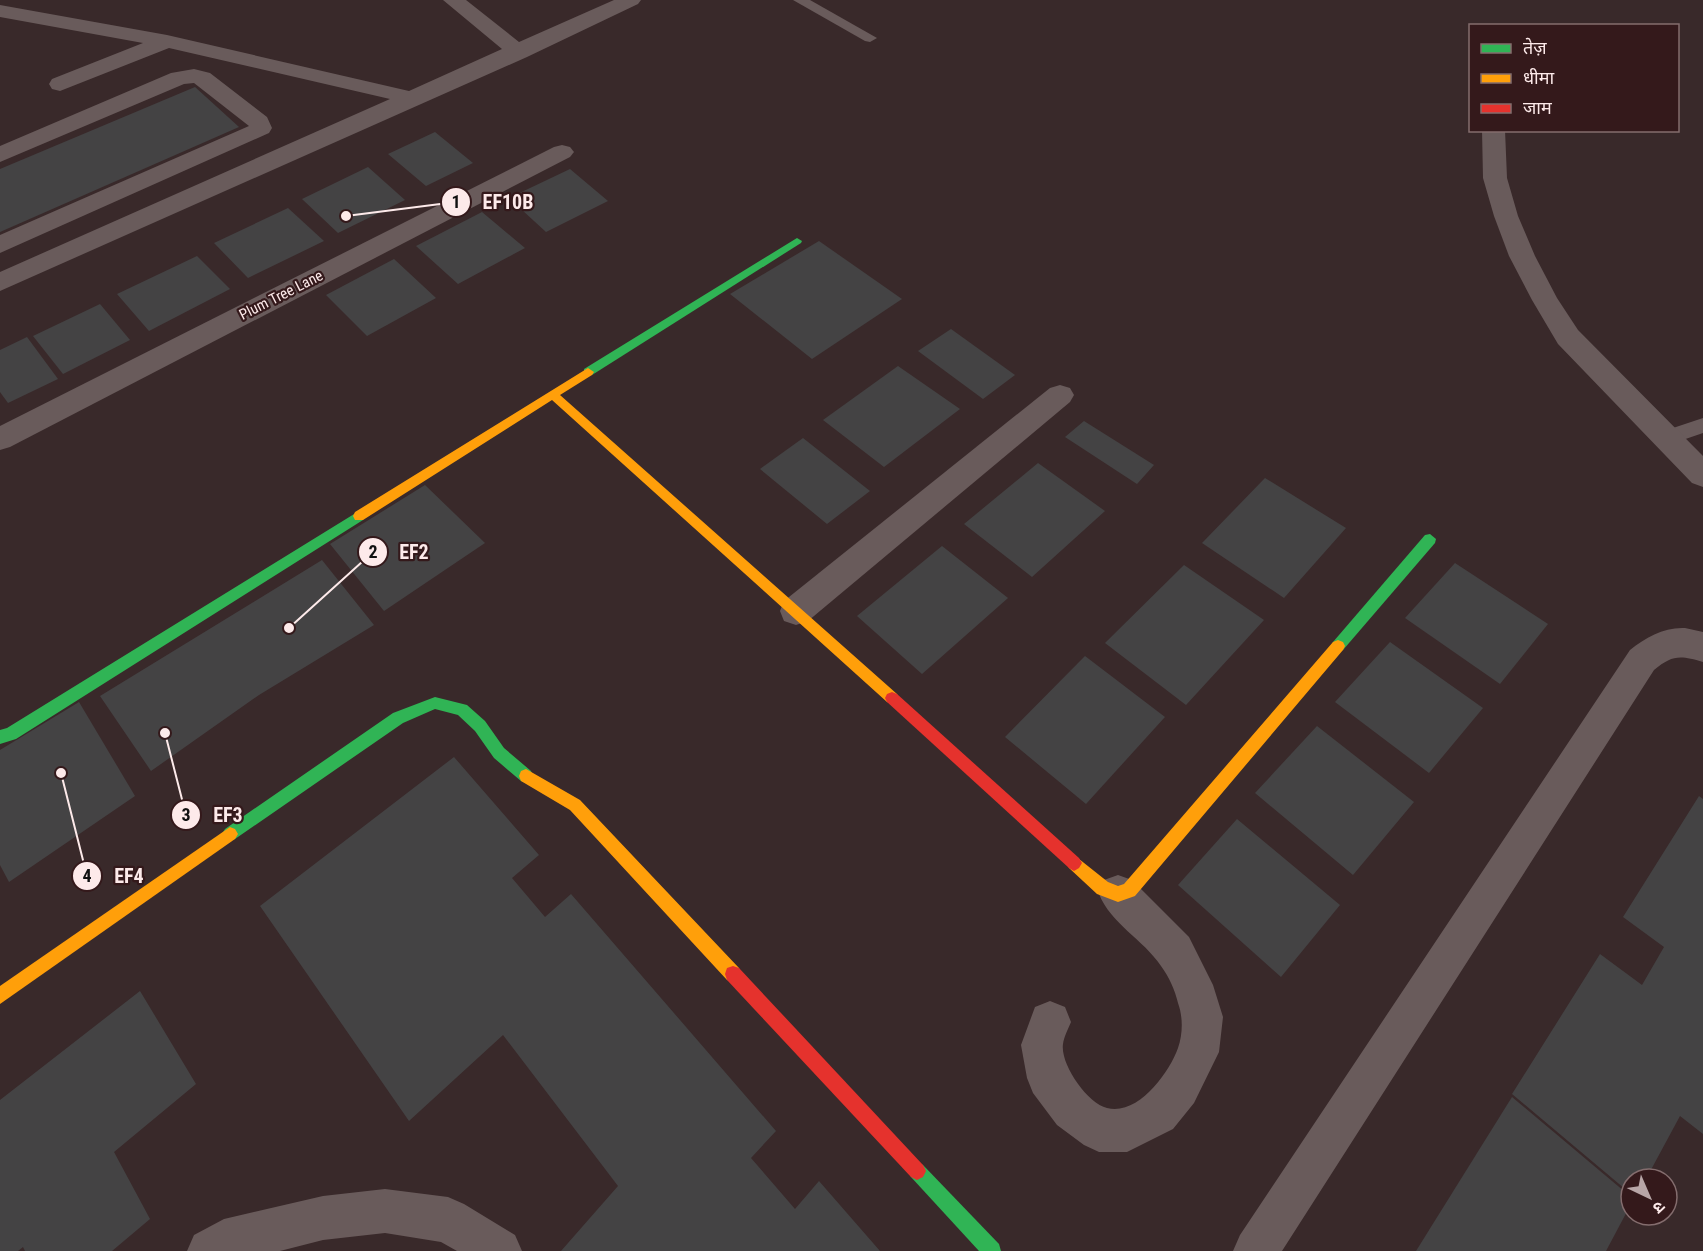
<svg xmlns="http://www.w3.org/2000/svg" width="1703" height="1251" viewBox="0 0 1703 1251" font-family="'Roboto Condensed','Noto Sans Devanagari',sans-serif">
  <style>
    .building { fill: #444344 }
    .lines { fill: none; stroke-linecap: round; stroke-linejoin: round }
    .lane { fill: #695b5b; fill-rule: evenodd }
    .street { fill: #695b5b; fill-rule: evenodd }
    .fast { fill: #30b455; fill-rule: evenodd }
    .slow { fill: #ff9f0a; fill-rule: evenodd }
    .jam { fill: #e5322d; fill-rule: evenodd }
    .labels { text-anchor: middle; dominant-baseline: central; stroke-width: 4.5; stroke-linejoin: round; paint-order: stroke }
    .far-street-label { font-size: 15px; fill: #fdeaea; stroke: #34191b }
    .leader { fill: none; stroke: #fdeaea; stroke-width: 2 }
    .callout-dot { fill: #fdeaea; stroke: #34191b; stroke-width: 2 }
    .mark-label { font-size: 18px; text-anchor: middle; font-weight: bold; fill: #111 }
    .callout-label { font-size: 20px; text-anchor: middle; font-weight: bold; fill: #fdeaea; stroke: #34191b; stroke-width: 4.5; stroke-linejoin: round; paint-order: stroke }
  </style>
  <rect width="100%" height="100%" fill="#39292a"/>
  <!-- building -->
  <g class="building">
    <path d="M195,87l44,40 -239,105v-63z"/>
    <path d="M435,132l38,31 -47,23 -38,-32z"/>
    <path d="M368,167l37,33 -67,33 -36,-34z"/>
    <path d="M570,169l38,32 -62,31 -37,-34z"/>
    <path d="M288,208l36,33 -76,37 -34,-35z"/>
    <path d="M482,212l43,36 -67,36 -42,-38z"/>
    <path d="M819,241l83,58 -90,60 -82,-65z"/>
    <path d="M197,256l33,33 -81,42 -32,-37z"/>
    <path d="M394,259l42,39 -69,38 -41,-41z"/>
    <path d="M100,304l30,36 -67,34 -30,-38z"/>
    <path d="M951,329l64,46 -32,24 -65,-48z"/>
    <path d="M27,337l31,42 -50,24 -8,-11v-42z"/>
    <path d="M898,366l62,43 -76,58 -61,-47z"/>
    <path d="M1084,421l70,44 -17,19 -72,-47z"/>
    <path d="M803,438l67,53 -43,33 -67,-55z"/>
    <path d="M1038,463l67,48 -73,66 -68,-53z"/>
    <path d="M1265,478l81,50 -62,70 -82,-55z"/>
    <path d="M425,485l60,58 -101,68 -54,-67z"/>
    <path d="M942,546l66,52 -86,76 -65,-58z"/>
    <path d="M322,560l52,65 -115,70 -108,76 -51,-75z"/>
    <path d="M1455,563l93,61 -48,60 -95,-66z"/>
    <path d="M1184,565l80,55 -78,85 -81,-62z"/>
    <path d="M1390,642l93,66 -54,65 -94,-71z"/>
    <path d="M1085,656l80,61 -79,87 -81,-67z"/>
    <path d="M79,702l56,94 -126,86 -9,-17v-115z"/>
    <path d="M1317,726l97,76 -61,73 -98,-82z"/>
    <path d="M454,757l85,98 -27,23 33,39 26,-23 205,237 -25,27 44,51 24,-28 61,70h-319l57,-65 -115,-151 -94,86 -149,-215z"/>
    <path d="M1699,796l4,3v335l-23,-18 -34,63h-15v15l-119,-100 88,-140 42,31 22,-38 -41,-30z"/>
    <path d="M1237,819l103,86 -59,72 -103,-92z"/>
    <path d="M140,991l56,93 -82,68 36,67 -38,32h-87l-2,-4 -5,4h-18v-151z"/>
    <path d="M1512,1097l119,100v7l-25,47h-190z"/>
  </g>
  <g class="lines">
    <!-- lane -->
    <g class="lane">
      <path d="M793,0h17l67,38 -7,4 -5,-1z"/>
      <path d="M1703,418v15l-35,12 -7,-3 -3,-5 3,-5z"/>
    </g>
    <!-- street -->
    <g class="street">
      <path d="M443,0h23l53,42 95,-42h27l-3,4 -111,53 -527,234v-19l390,-173 -221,-51 -109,43 -8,-2 -3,-5 3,-5 91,-36 -143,-26v-12l167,30 242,56 93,-42z"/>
      <path d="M194,69l16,4 57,44 5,11 -3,5 -269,120v-18l249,-109 -55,-43 -10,1 -184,78v-16l171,-73z"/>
      <path d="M1482,130h23l2,48 11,38 17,40 22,42 21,32 125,126v31l-11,-4 -134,-139 -26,-44 -23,-44 -15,-40 -11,-38z"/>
      <path d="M562,145l8,2 4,5 -4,5 -560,290 -10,3v-24l554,-279z"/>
      <path d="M1060,385l10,3 4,7 -4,7 -262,219 -12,4 -12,-4 -4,-10 4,-10 266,-213z"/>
      <path d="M1685,628l18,4v30c-23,-7 -31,-7 -49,8l-372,581h-49l7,-16 390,-585c16,-13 34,-23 55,-22z"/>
      <path d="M1118,875l14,5 57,57 24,48 10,32 -4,35 -25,51 -21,26 -46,23h-28l-15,-7 -27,-20 -24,-32 -6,-15 -6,-33 14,-38 15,-6 15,6 6,15c-3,7 -7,15 -8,22 -3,20 24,59 44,64 31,8 62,-35 71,-60 5,-15 5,-31 0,-45 -3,-13 -9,-26 -17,-37 -18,-27 -50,-42 -62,-72l5,-14z"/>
      <path d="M385,1189l63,8 16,7 51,31 7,16h-65l-16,-9 -56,-9 -62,7 -43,11h-93l7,-16 30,-16 99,-23z"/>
    </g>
    <!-- fast -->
    <g class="fast">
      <path d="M797,238l5,3 -1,2 -209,132h-8v-6z"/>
      <path d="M359,511l4,1 2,4 -2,4 -347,219 -16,5v-14l7,-2z"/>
      <path d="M1430,534l6,5 -1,4 -92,107 -5,2 -5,-2 -2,-4 2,-4 92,-107z"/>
      <path d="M435,697l32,8 18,16 19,27 27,23 2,5 -2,5 -5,2 -5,-2 -27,-23 -19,-27 -17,-16 -23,-6 -32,14 -168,116 -5,2 -5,-2 -3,-5 3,-5 168,-116z"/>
      <path d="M917,1162l6,3 76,79 2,7h-22l-68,-74 -3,-6 3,-6z"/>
    </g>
    <!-- slow -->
    <g class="slow">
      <path d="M588,368l6,4 -2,3 -32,20 337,299 2,4 -2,4 -5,2 -5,-2 -335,-302 -189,120h-8l-2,-4 2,-4z"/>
      <path d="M1338,640l5,2 2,4 -2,4 -208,246 -17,6 -21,-8 -28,-26 -3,-5 3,-5 5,-3 34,27 10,4 6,-2 209,-242z"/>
      <path d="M526,769l54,31 159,168 2,6 -2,6 -6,2 -6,-2 -157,-170 -49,-29 -2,-5 2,-5z"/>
      <path d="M230,827l5,2 3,5 -3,5 -235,165v-18z"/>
    </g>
    <!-- jam -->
    <g class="jam">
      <path d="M892,692l5,2 182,164 3,5 -3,5 -5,3 -5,-3 -182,-166 -2,-4 2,-4z"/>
      <path d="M733,966l6,2 184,197 3,6 -3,6 -6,3 -6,-3 -184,-197 -2,-6 2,-6z"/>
    </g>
  </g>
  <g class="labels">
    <!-- far-street labels -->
    <g class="far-street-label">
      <text transform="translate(281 295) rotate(-27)">Plum Tree Lane</text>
    </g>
  </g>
  <!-- callouts -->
  <path class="leader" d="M346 216L456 202M289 628L373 552M165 733L186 815M61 773L87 876"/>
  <g class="callout-dot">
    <circle cx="346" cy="216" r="6"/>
    <circle cx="289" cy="628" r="6"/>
    <circle cx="165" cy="733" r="6"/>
    <circle cx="61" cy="773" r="6"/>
    <circle cx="456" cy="202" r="15"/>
    <circle cx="373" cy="552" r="15"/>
    <circle cx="186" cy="815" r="15"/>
    <circle cx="87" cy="876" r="15"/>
  </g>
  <g class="mark-label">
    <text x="456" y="208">1</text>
    <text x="373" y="558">2</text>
    <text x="186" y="821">3</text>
    <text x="87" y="882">4</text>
  </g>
  <g class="callout-label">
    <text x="508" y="209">EF10B</text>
    <text x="414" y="559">EF2</text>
    <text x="228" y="822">EF3</text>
    <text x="129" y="883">EF4</text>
  </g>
  <!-- legend -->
  <rect x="1469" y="24" width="210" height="108" fill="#34191b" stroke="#846d6e" stroke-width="1.5"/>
  <rect x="1481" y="44" width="30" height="9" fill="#30b455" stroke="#846d6e" stroke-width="1.5"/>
  <text x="1523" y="54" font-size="18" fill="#fdeaea">तेज़</text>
  <rect x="1481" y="74" width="30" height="9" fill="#ff9f0a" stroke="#846d6e" stroke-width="1.5"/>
  <text x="1523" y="84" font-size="18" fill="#fdeaea">धीमा</text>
  <rect x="1481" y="104" width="30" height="9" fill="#e5322d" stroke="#846d6e" stroke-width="1.5"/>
  <text x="1523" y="114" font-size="18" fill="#fdeaea">जाम</text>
  <!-- north arrow -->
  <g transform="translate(1649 1197) rotate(136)"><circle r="28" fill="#34191b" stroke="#846d6e" stroke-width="1.5"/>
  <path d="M0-4.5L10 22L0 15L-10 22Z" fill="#b8a6a7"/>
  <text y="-9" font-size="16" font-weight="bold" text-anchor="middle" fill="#fdeaea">उ</text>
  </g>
</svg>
